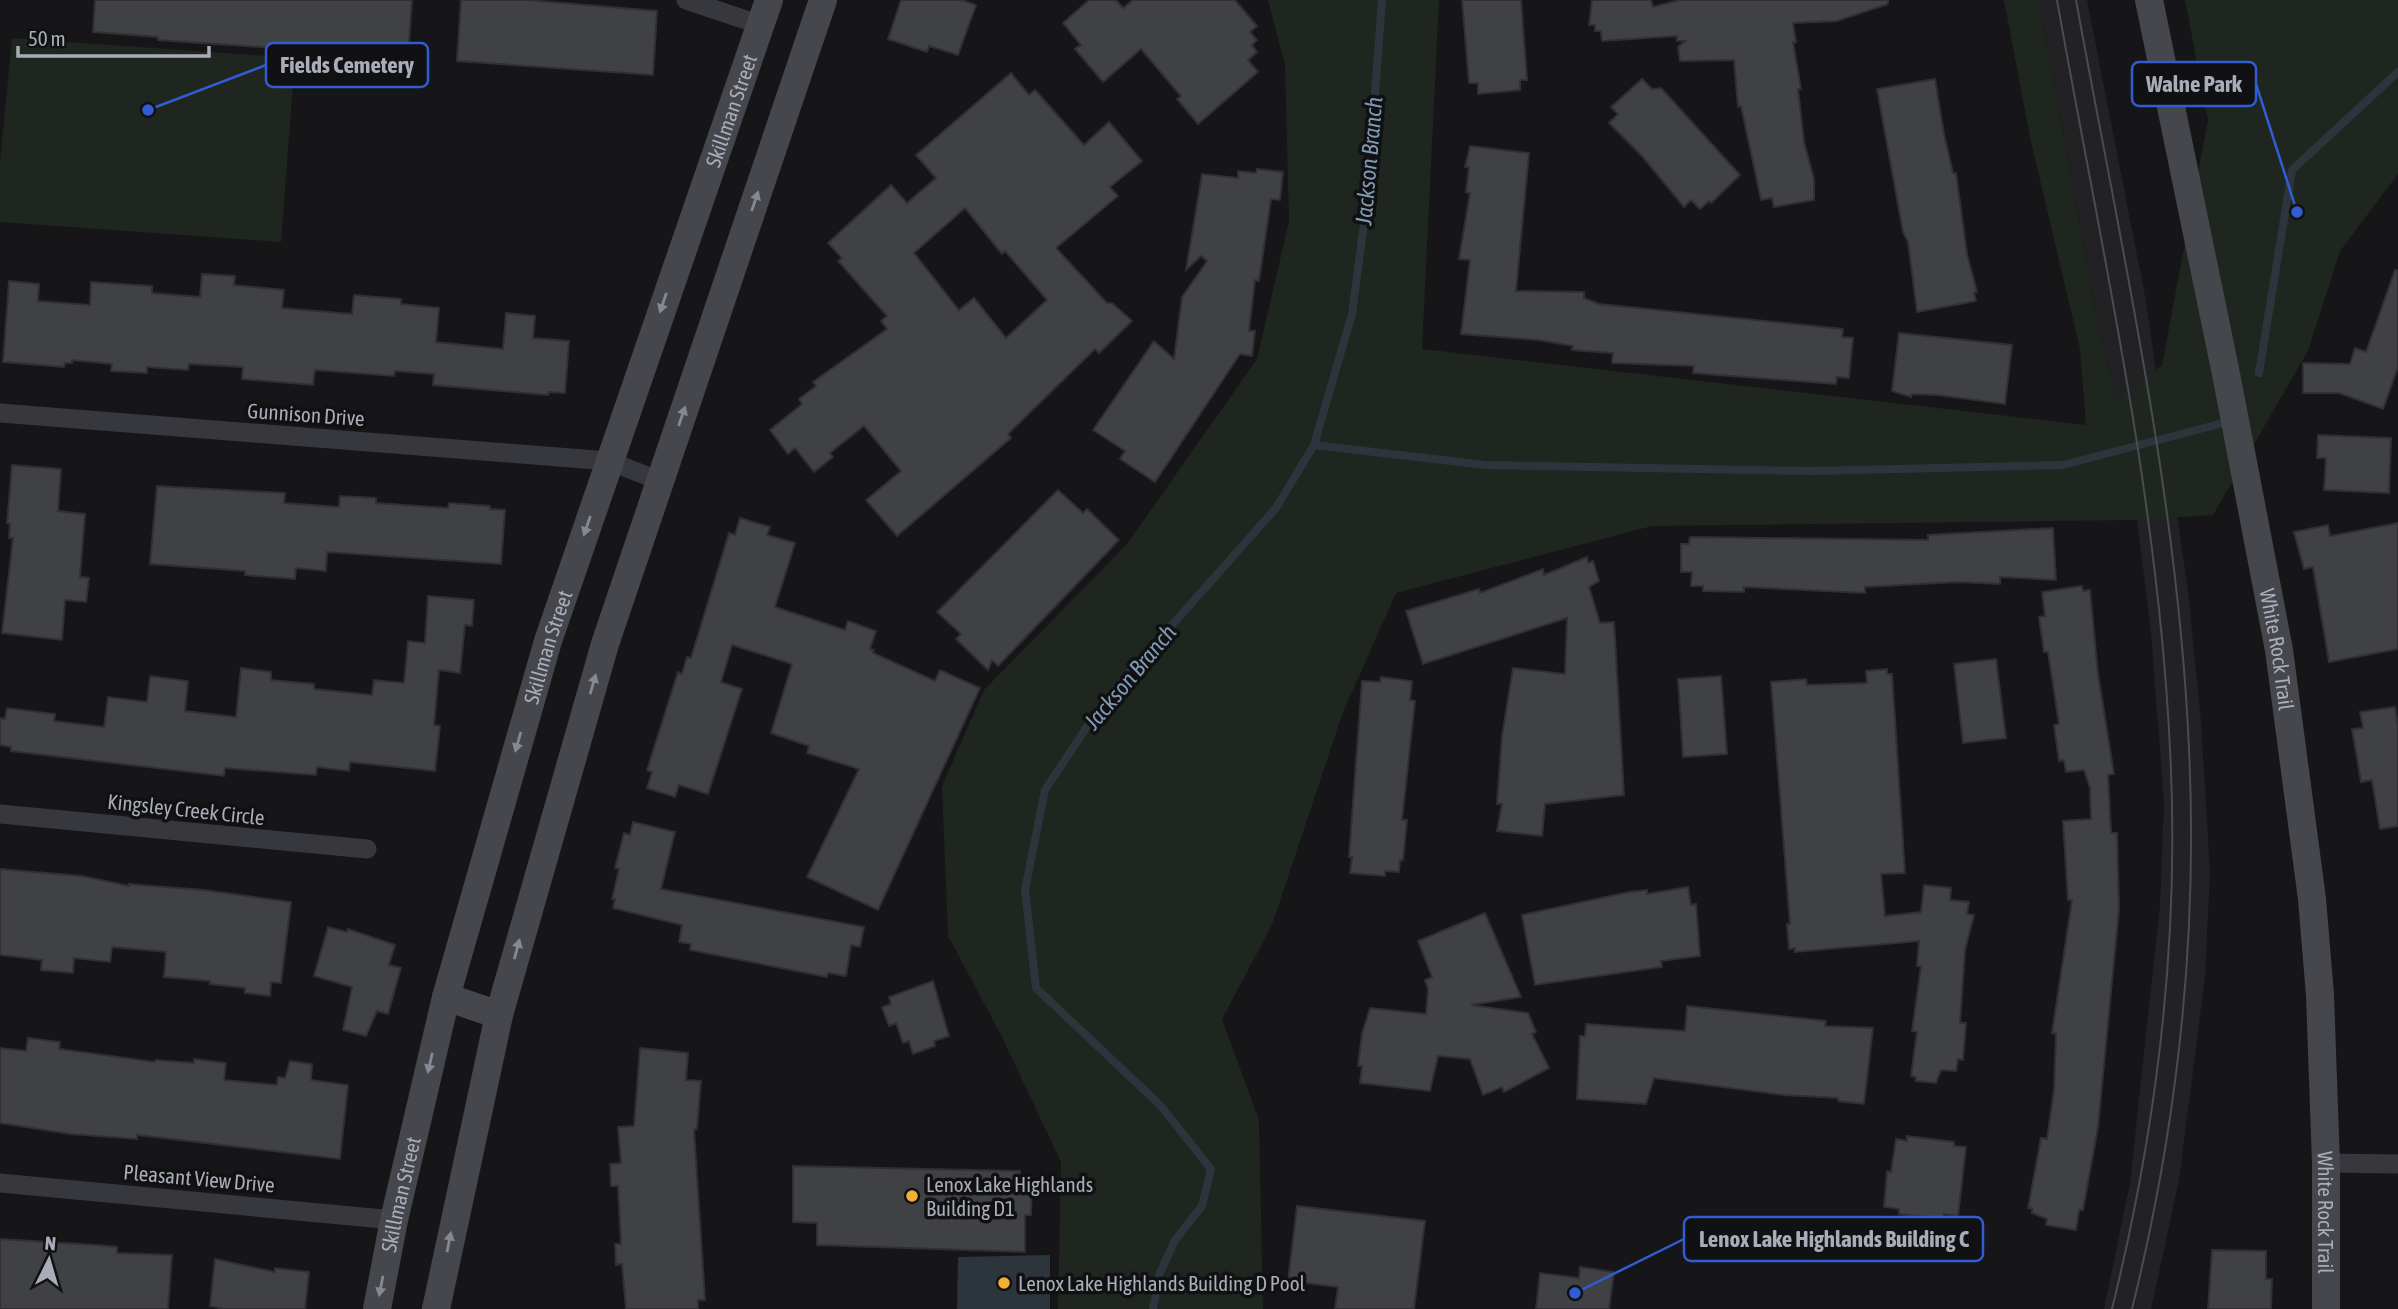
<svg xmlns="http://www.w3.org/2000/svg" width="2398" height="1309" viewBox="0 0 2398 1309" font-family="'Asap Condensed',sans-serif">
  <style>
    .built { fill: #222225 }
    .green { fill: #1e261f }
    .water { fill: #2c353c }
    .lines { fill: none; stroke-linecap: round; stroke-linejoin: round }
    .stream { stroke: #2c353c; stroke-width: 8 }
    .building { fill: #404145; stroke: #303034; stroke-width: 2; fill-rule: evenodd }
    .street { stroke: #37383d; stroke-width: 19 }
    .secondary { stroke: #45474d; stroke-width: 28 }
    .tram { stroke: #4a4c52; stroke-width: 2 }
    .oneway { fill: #858993 }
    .poi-dot { fill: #f2b134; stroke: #111113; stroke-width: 2.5 }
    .labels { text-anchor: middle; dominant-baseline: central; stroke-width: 7; stroke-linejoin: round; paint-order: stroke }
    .street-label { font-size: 21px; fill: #a8adb8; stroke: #111113 }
    .poi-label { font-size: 21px; fill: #a8adb8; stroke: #111113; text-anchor: start }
    .water-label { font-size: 23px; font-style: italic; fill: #7f9bb3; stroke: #111113 }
    .leader { fill: none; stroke: #325cd3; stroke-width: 2.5 }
    .callout-dot { fill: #325cd3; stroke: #111113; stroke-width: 2.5 }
    .callout { fill: #111113; stroke: #325cd3; stroke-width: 2.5 }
    .callout-label { font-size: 23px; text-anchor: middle; font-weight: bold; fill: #a8adb8 }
  </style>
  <rect width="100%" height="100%" fill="#161618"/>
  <!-- built -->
  <path class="built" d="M2039,0h48l58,296 43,294 13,132 9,150 -5,105 -26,203 -28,129h-47l26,-126 30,-278 4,-102 -13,-171 -14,-112 -20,-119 -18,-71z"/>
  <!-- green -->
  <g class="green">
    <path d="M1268,0h171l-17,349 664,76 -6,-76 -49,-207 -27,-142h35l60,330 18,71 45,-36 46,-245 -23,-120h213v174l-58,77 -32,100 -95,164 -76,5 -485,6 -256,67 -53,119 -71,213 -50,94 37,101 4,189h-205l3,-147 -60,-127 -53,-99 -6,-150 42,-96 143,-146 130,-185 32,-138 -4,-156z"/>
    <path d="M12,38l283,20 -14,184 -281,-20v-60z"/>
  </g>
  <!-- water -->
  <path class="water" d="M1050,1255v54h-93l1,-52z"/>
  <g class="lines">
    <!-- stream -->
    <g class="stream">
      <path d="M2259,373l33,-203 106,-98"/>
      <path d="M1314,445l171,20 327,6 251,-6 164,-43"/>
      <path d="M1153,1309l7,-36 15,-33 27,-34 9,-37 -51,-64 -124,-117 -11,-98 20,-100 57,-86 174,-196 38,-63 38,-131 15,-113 15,-201"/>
    </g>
  </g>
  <!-- building -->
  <g class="building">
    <path d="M95,0h317l-4,57 -250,-17v-3l-65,-5z"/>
    <path d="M461,0h67l129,11 -4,64 -196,-14z"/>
    <path d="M901,0h61l14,5 -18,50 -29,-9 -2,6 -39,-13z"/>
    <path d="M1089,0h27l7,8 10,-8h102l22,26 -7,6 7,8 -5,5 5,7 -9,8 10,12 -60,52 -21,-25 4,-3 -40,-47 -38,33 -28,-33 6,-4 -18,-22z"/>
    <path d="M1462,0h59l6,80h-7v10l-42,4v-11h-9z"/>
    <path d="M1592,0h59l2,7 26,-7h209v4l-51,17 -44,2 3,19h-3l8,47h-3l6,53 10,37v21l-40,7 -2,-9 -11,2 -20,-94 -3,1 -4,-47 -54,1 -2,-14 7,-6h-8v-5l-75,5 -1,-10h-6v-6h-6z"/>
    <path d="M1011,73l18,22 6,-5 49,55 25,-23 33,39 -32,26 8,9 -62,52 51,55h5l20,18 -33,32 -4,-4 -87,85 3,4 -114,98 -31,-36 35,-29 -37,-45 -34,27 3,4 -19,15 -19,-24 -7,6 -18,-24 32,-26 -3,-5 17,-13 -3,-4 74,-53 -6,-8 6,-5 -49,-55 4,-3 -14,-15 63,-58 16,18 29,-25 -20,-23zM965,208l37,46 3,-3 42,49 -41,38 -32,-40 -15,12 -45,-57z"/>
    <path d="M1642,79l10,10 9,-1 79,87 -29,28 -2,-2 -9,8 -9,-9 -7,7 -42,-51 -33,-33 9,-9 -7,-7z"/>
    <path d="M1935,79l9,55 9,39h3l11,81 10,38 -3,1 2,8 -59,11 -9,-70 -5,-10 -26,-143z"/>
    <path d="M1470,146l59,7 -13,138 68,1v6l15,6 244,25 -1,8 11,1 -4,40 -12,-1 -1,7 -143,-11 1,-7 -82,-3 1,-10 -41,-3 1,-4 -35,-6 -77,-6 9,-74 -11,-1 11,-66 -4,-1 3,-25h-4z"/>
    <path d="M1257,169l26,3 -3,28 -9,-1 -12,82 -4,-1 -6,51h6l-3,25 -12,-2 -85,128 -35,-23 5,-8 -32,-21 61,-89 20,18 8,-62 25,-36 -6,-5 -15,14 16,-96 36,4v-7l18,2z"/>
    <path d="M2395,270h3v97l-15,42 -44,-16h-36v-30l47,1 5,-16 11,4z"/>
    <path d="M202,274l33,2 -1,9 50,5 -2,18 70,6 2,-19 47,4v5l38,4 -3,34 67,7 3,-36 29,3 -2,22 36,3 -4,52 -16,-1 -1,3 -115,-10 1,-11 -39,-3 -1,5 -79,-6 -2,15 -71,-6 1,-12 -54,-3 -1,6 -41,-3v6l-36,-2 1,-7 -40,-4v3h-7l-1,4 -61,-5 6,-81 30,3 -1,17 52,4 1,-23 61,4v7l48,4z"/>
    <path d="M1899,333l113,12 -7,59 -68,-9 -25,-1 -1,3 -19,-6z"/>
    <path d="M2318,435l73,3 -2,55 -65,-3 2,-32h-9z"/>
    <path d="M12,465l49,4 -3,42 27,3 -5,63 9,1 -3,24 -21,-2 -3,40 -60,-7 11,-95h-4l1,-14 -3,-1z"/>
    <path d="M157,486l128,7 -1,10 55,4 1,-11 36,2v5l72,5 1,-5 41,3v3l15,1 -4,54 -174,-12 -1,19 -30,-3 -1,11 -50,-4v-4l-95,-7z"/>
    <path d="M1058,490l25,23 4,-4 32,31 -121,126 -6,-6 -4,10 -32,-31 5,-5 -24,-22z"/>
    <path d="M740,518l30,9 -3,8 28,8 -20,64 70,23 3,-9 28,10 -6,18 4,1 -1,3 62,28 5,-11 40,18 -102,222 -71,-33 52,-108 -52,-16 2,-7 -38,-13 21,-69 -60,-19 -11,37 21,7 -34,105 -29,-9 -4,12 -28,-9 5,-16 -5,-2 31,-98 4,2 5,-17 4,1 38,-125 6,2z"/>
    <path d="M2398,523v126l-69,13 -16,-95 -9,2 -10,-37 34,-7 2,11z"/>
    <path d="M2053,528l3,52 -56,-3v7l-41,-2 -94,5v6l-121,-6v5l-41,-1v-5h-12l1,-14h-11v-28h8l1,-7 238,3v-5z"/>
    <path d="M1587,557l1,6 5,-2 6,20 -10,6 11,36 14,-1 10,173 -79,9 -3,32 -45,-5 5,-27h-5l5,-68 11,-68 52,6 2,-56 -144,46 -17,-53 73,-22 1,4 63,-24 1,6z"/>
    <path d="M2082,586l1,5 7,-1 8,84 16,100 -6,1 3,58h6l2,76 -21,218 -15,83h-4l-3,20 -30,-5 1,-6 -15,-6v-5h-4l13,-70 6,1 7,-49 2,-56 -4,-1 20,-133h-4l-5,-79 28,-2 -1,-31 -6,-18 -18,2 -2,-12 -5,1 -5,-36 5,-1 -11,-72h-4l-5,-35 6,-1 -3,-24z"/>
    <path d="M428,596l46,4 -2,26 -7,-1 -5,48 -21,-3 -5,55 6,1 -5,45 -85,-9 -1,9 -32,-4 -1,8 -91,-7 -1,8 -213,-25v-4l-11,-2v-27l5,1 2,-11 48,6 -1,7 50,6 4,-30 39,5 3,-26 38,5 -3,30 51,6 5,-49 30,4v8l43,4v5l58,6 2,-15 30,3 4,-42 17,2z"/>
    <path d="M1996,659l10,79 -43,5 -9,-79z"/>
    <path d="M1887,669v5h5l13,199 -24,1 4,42 36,-4 3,-27 27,3 -1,12 19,2 -2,12 7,1 -9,35 -5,73h6l-3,37 -5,-1 -2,12 -15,-1 -5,13 -20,-2v-4l-5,-1 6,-44 -5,-1 9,-65h-4l2,-25 -124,11v-4l-6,1 -2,-25h3l-19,-242 35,-3 1,6 60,-2 -1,-12z"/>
    <path d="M1721,676l6,78 -44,3 -5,-78z"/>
    <path d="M1381,677l31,4 -2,19 5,1 -13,119h5l-4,40h-3l-1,12 -14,-1v5l-35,-3 2,-16h-3l13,-176 18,1z"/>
    <path d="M2395,707l3,19v100l-18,3 -8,-49 -11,2 -9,-53 11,-1 -3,-16z"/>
    <path d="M633,822l42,10 -14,57 203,38 -4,20 -9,-2 -5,31 -18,-3 -1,4 -137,-27 1,-6 -12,-2 3,-17 -69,-17 2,-9h-3l7,-30 -4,-1 9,-35 6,2z"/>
    <path d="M0,869l82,7 47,10v-2l75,6 87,12 -10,81 -10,-1 -1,14 -25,-3v-5l-35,-4v-3l-46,-4 2,-25 -54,-5 -2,15 -36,-4 -1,15 -32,-3 1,-10 -42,-5z"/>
    <path d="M1688,887l3,18 5,-1 4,52 -39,5 1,6 -127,18 -13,-70 107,-23 18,-2v4z"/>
    <path d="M1485,913l36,84 -50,8 57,8 8,19 -4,2 17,34 -45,24 -2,-5 -19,8 -13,-36 -32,-3 -8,35 -70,-8 2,-17h-4l4,-32 8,-26 56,6 2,-25 -3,-9 7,-3 -14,-36z"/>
    <path d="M328,927l19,5 1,-3 47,16 -6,20 12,3 -13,46 -11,-3 -11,25 -23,-6 9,-43 -38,-11z"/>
    <path d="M933,981l16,55 -15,5 1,5 -22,8 -4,-13 -6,2 -7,-20 -7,3 -7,-19 9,-3 -2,-7z"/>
    <path d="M1687,1006l139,15 -1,5 48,2 -9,76 -26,-3v-3l-54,-3 -130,-17 -8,26 -69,-5 3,-63h5l1,-12 99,7z"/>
    <path d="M28,1038l32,4 -1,7 96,13 1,-2 38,3v-4l32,4 -2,17 53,5 1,-8 7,1 5,-17 22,3 -1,16 37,5 -8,74 -203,-24v4l-67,-5 -70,-11v-75l26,3z"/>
    <path d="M640,1048l48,5 -2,27 15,1 -4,48 -3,1 11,170h-7v9h-72l-4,-45 -6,1 -1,-21h6l-3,-58h-7l-1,-22 11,-1 -3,-36 16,-1z"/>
    <path d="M1907,1136l47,6v4l12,1 -8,69 -14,-2v5l-45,-5v-5l-15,-2 3,-36 4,1 5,-33 11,2z"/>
    <path d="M793,1166l227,5v6h12l-1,38h-6v37l-208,-7v-22l-24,-1z"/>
    <path d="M1297,1206l128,15 -11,88h-79l3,-22 -50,-6z"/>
    <path d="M0,1239l96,6 21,2v6l55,2 -4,54h-168z"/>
    <path d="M2212,1250l54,1v28h6l-1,30h-63z"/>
    <path d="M215,1259l60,13v-4l34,4 -4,37h-82l-13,-3z"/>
    <path d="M1580,1267l34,5 -5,37h-73l4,-36 39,5z"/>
  </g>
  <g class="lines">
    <!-- street -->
    <g class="street">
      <path d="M686,0l75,25"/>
      <path d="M0,413l609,48 51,20"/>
      <path d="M0,814l367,35"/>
      <path d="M2326,1163l72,1"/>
      <path d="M0,1183l394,37"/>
    </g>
    <!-- secondary -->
    <g class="secondary">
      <path id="s1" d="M2149,0l77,374 53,276 33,249 8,96 6,168v146"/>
      <path d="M446,997l53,18"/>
      <path id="s2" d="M377,1309l17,-89 52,-223 102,-356 221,-641"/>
      <path d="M436,1309l63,-294 106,-371 218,-644"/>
    </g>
    <!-- tram -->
    <g class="tram">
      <path d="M2057,0c44,248 101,497 113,749 10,188 -13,378 -58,560"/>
      <path d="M2076,0c45,248 102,497 113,749 9,188 -12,378 -57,560"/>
    </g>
  </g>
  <!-- one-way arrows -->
  <defs><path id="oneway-solid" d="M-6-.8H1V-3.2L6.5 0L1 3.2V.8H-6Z" transform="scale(1.75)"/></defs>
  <g class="oneway">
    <use href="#oneway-solid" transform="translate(755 201) rotate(-71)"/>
    <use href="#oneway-solid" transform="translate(663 303) rotate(109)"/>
    <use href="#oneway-solid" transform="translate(682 416) rotate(-71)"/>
    <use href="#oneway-solid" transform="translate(587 526) rotate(109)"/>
    <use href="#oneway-solid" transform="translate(593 684) rotate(-74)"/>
    <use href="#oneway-solid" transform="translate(518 742) rotate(106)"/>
    <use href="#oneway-solid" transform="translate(517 949) rotate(-75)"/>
    <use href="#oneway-solid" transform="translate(430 1063) rotate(103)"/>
    <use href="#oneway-solid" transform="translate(449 1242) rotate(-79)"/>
    <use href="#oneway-solid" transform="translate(381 1286) rotate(101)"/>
  </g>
  <!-- markers -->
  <g class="poi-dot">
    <circle cx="912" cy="1196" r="7"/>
    <circle cx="1004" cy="1283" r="7"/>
  </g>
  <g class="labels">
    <!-- street labels -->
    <g class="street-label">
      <text stroke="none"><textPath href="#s2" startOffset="1251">Skillman Street</textPath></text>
      <text transform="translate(306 414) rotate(4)">Gunnison Drive</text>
      <text stroke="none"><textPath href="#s2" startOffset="684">Skillman Street</textPath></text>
      <text stroke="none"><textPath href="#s1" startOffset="662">White Rock Trail</textPath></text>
      <text transform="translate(186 809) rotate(6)">Kingsley Creek Circle</text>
      <text transform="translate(199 1178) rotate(5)">Pleasant View Drive</text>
      <text stroke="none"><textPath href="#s2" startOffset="117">Skillman Street</textPath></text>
      <text stroke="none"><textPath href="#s1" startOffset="1228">White Rock Trail</textPath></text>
    </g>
    <!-- poi labels -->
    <g class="poi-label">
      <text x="926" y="1184">Lenox Lake Highlands<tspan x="926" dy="24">Building D1</tspan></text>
      <text x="1018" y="1283">Lenox Lake Highlands Building D Pool</text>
    </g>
    <!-- water labels -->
    <g class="water-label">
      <text transform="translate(1369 161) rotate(-85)">Jackson Branch</text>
      <text transform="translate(1130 677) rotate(-50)">Jackson Branch</text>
    </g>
  </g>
  <!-- callouts -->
  <path class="leader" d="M148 110L266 65M2297 212L2256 84M1575 1293L1684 1239"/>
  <g class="callout-dot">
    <circle cx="148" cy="110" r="7"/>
    <circle cx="2297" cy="212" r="7"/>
    <circle cx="1575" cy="1293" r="7"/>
  </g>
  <g class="callout">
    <rect x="266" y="43" width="162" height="44" rx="7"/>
    <rect x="2132" y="62" width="124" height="44" rx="7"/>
    <rect x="1684" y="1217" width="299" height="44" rx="7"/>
  </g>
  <g class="callout-label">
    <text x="347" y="73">Fields Cemetery</text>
    <text x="2194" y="92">Walne Park</text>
    <text x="1834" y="1247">Lenox Lake Highlands Building C</text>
  </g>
  <!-- north arrow -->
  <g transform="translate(49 1260) rotate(5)" stroke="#111113" stroke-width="5" paint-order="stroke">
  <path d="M0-5L12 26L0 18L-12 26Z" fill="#a8adb8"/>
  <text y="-10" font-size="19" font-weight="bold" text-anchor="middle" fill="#a8adb8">N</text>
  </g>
  <!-- scale -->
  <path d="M18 46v10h191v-10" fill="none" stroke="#a8adb8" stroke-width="3.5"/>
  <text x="28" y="46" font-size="21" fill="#a8adb8" stroke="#111113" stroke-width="5" paint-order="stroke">50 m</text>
</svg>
